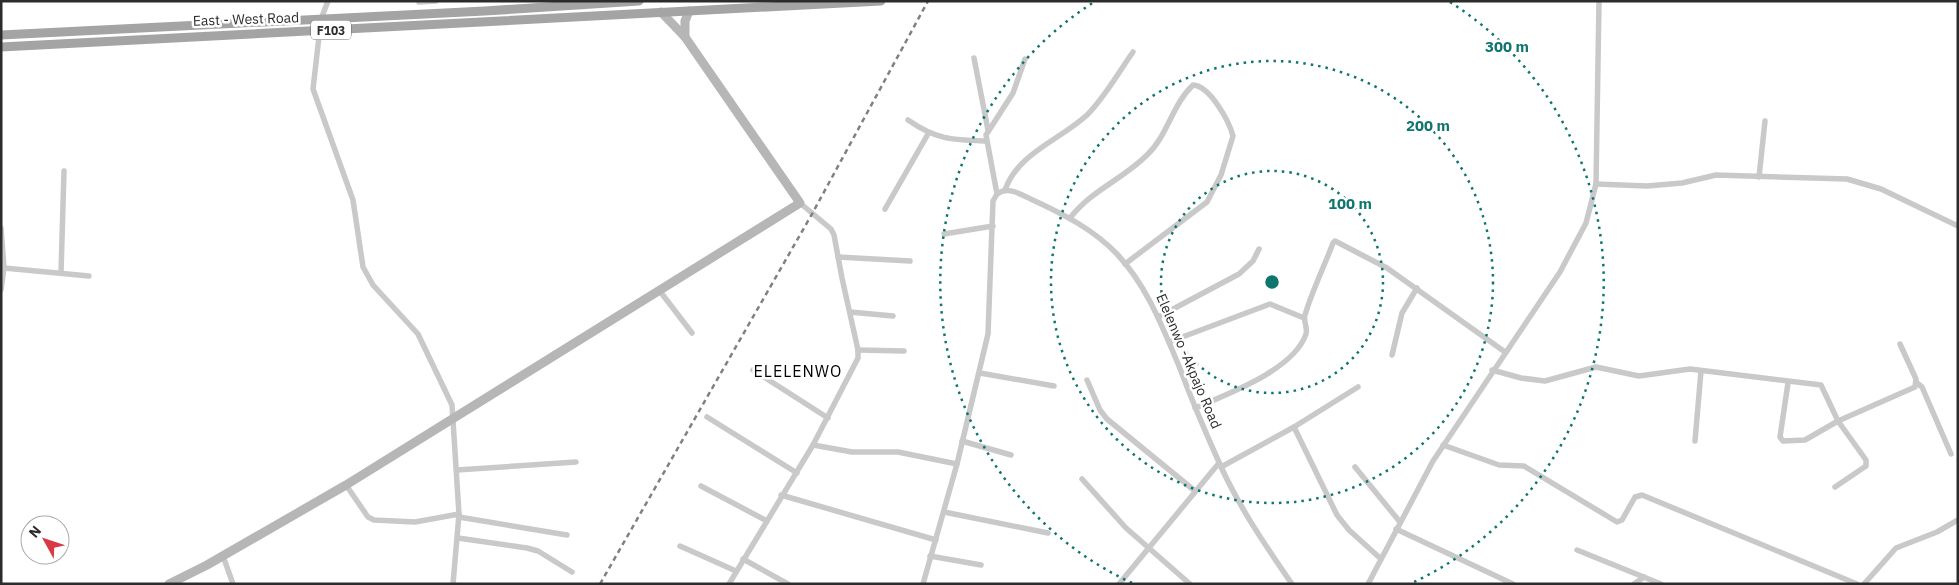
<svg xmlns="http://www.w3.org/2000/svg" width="1959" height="585" viewBox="0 0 1959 585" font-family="'IBM Plex Sans',sans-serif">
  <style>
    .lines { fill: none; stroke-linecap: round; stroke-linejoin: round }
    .street { stroke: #c9c9c9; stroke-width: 5.5 }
    .secondary { stroke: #b6b6b6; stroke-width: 9 }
    .primary { stroke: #a4a4a4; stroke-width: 9 }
    .rail { stroke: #818181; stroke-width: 2.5; stroke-dasharray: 5 4; stroke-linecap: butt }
    .ring { fill: none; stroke: #0f766e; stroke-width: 2.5; stroke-dasharray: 2.5 5 }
    .labels { text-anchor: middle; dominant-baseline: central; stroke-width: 5; stroke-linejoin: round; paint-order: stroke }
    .shield { fill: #fff; stroke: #6b6b6b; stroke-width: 1 }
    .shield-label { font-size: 12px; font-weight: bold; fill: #2c2c2c }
    .street-label { font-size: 14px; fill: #2c2c2c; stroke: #fff }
    .quarter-label { font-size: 16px; letter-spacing: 1px; fill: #000; stroke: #fff }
    .centre { fill: #0f766e; stroke: #fff; stroke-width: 2.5 }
    .ring-label { font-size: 15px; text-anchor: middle; font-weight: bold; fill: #0f766e; stroke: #fff; stroke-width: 5; stroke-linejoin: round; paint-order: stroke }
  </style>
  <rect width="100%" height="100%" fill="#fff"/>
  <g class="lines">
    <!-- street -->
    <g class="street">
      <path d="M328,1l-7,18 -8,70 40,111 10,67 10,18 45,49 34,71 7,109 -6,70"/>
      <path d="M419,2l17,-1"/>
      <path d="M974,58l14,72"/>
      <path d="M908,120c29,20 44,20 78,21"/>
      <path d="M1759,177l6,-56"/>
      <path d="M1596,184l51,2 35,-3 34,-8 131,4 34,10 77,37"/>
      <path d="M1005,190c13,-37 55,-50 82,-75 18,-18 31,-42 46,-63"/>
      <path d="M997,194l-11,-59 27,-42 12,-34"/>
      <path d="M885,209l43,-75"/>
      <path d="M1070,218c23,-29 52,-38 77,-63 21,-20 25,-50 46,-70 17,1 36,36 40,51l-12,39 -14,27 -82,62"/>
      <path d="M1,228l3,40 -3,22"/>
      <path d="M944,234l49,-8"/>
      <path d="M838,257l72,4"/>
      <path d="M4,268l85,8"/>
      <path d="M61,273l3,-102"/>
      <path d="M659,290l33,43"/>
      <path d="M850,312l43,4"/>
      <path d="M1158,317l81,-43 14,-13 6,-12"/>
      <path d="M1169,342l101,-38 34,14"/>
      <path d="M858,350l46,1"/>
      <path d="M1392,355l10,-42 15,-25"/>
      <path d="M753,370l75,48"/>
      <path d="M1492,370l29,8 24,3 51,-14 43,9 51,-7 131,16 17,36 28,39v6l-31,21"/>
      <path d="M980,373l74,13"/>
      <path d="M1087,380l13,30 7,9 88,72"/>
      <path d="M1788,383l-8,54 3,4 22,-1 33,-19 77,-34 1,-8 -16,-35"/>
      <path d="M1917,383l5,4 29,67"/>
      <path d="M1195,408c32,-14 99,-38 111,-74 2,-6 -3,-13 -1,-19 7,-24 19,-48 28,-72l2,-2 52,27 118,84"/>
      <path d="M707,417l90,56"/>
      <path d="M1294,427l43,88 12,15 32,29"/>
      <path d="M962,441l49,14"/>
      <path d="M1695,441l6,-70"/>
      <path d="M813,445l39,7h46l59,12"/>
      <path d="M1443,445l56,20 25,1 93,56 5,-2 13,-23 7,-2 215,89"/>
      <path d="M1221,467l73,-40 64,-40"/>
      <path d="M1355,467l45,55"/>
      <path d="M457,470l119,-8"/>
      <path d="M1082,479l44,49 64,56"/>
      <path d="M346,485l22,32 6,3 41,2 44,-8"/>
      <path d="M701,486l66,35"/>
      <path d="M781,495l155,45"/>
      <path d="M944,512l104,21"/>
      <path d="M459,517l108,18"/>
      <path d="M1396,529l117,55"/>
      <path d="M458,538l69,10 11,3 34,21"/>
      <path d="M680,546l56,25"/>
      <path d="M1577,550l84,34"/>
      <path d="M223,556l10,28"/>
      <path d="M930,556l51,9"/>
      <path d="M743,559l45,25"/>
      <path d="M729,584l84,-139 45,-87v-8l-16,-72 -8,-43 -3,-6 -31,-26"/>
      <path d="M923,584l34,-120 31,-130 5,-133 4,-7c12,-9 26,2 38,7 30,14 59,29 82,53 30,32 45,72 62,112 12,32 25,63 39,94 19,44 47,85 74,124"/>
      <path d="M1119,584l100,-121"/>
      <path d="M1368,584l65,-123 127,-189 26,-49 10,-39 3,-183"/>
      <path d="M1634,584l10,-7"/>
      <path d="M1864,584l32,-36 41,-16 21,-12"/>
    </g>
    <!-- secondary -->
    <g class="secondary">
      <path d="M685,37v-16l4,-10"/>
      <path d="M169,584l38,-19 139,-80 454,-282 -115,-166 -24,-25"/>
    </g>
    <!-- primary -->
    <g class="primary">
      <path d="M1,35l484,-24 154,-10"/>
      <path d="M1,47l880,-46"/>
    </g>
    <!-- rail -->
    <path class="rail" d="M600,584l212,-370 116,-213"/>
  </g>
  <!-- distance rings -->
  <g class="ring">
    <circle cx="1272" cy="282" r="111"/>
    <circle cx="1272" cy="282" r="221"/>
    <path d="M1132 583A332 332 0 0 1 1094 2M1450 2A332 332 0 0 1 1412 583"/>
  </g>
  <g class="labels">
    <!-- shield labels -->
    <rect class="shield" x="311" y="20.5" width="40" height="19" rx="4"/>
    <g class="shield-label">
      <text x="331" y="30">F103</text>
    </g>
    <!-- street labels -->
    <g class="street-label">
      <text transform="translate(246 19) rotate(-2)">East - West Road</text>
      <text transform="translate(1189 361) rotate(67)">Elelenwo -Akpajo Road</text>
    </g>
    <!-- quarter labels -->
    <g class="quarter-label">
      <text x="798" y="371">ELELENWO</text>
    </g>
  </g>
  <circle cx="1272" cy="282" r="8" class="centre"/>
  <g class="ring-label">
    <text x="1507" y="52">300 m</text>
    <text x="1428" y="131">200 m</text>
    <text x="1350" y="209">100 m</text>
  </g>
  <!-- border -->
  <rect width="1959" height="585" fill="none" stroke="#2c2c2c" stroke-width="5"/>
  <!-- north arrow -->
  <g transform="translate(45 540) rotate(310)"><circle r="24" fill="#ffffff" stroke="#ababab"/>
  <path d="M0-4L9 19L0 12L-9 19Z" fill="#d73a45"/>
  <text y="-8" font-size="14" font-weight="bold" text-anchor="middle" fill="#2c2c2c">N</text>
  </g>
</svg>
